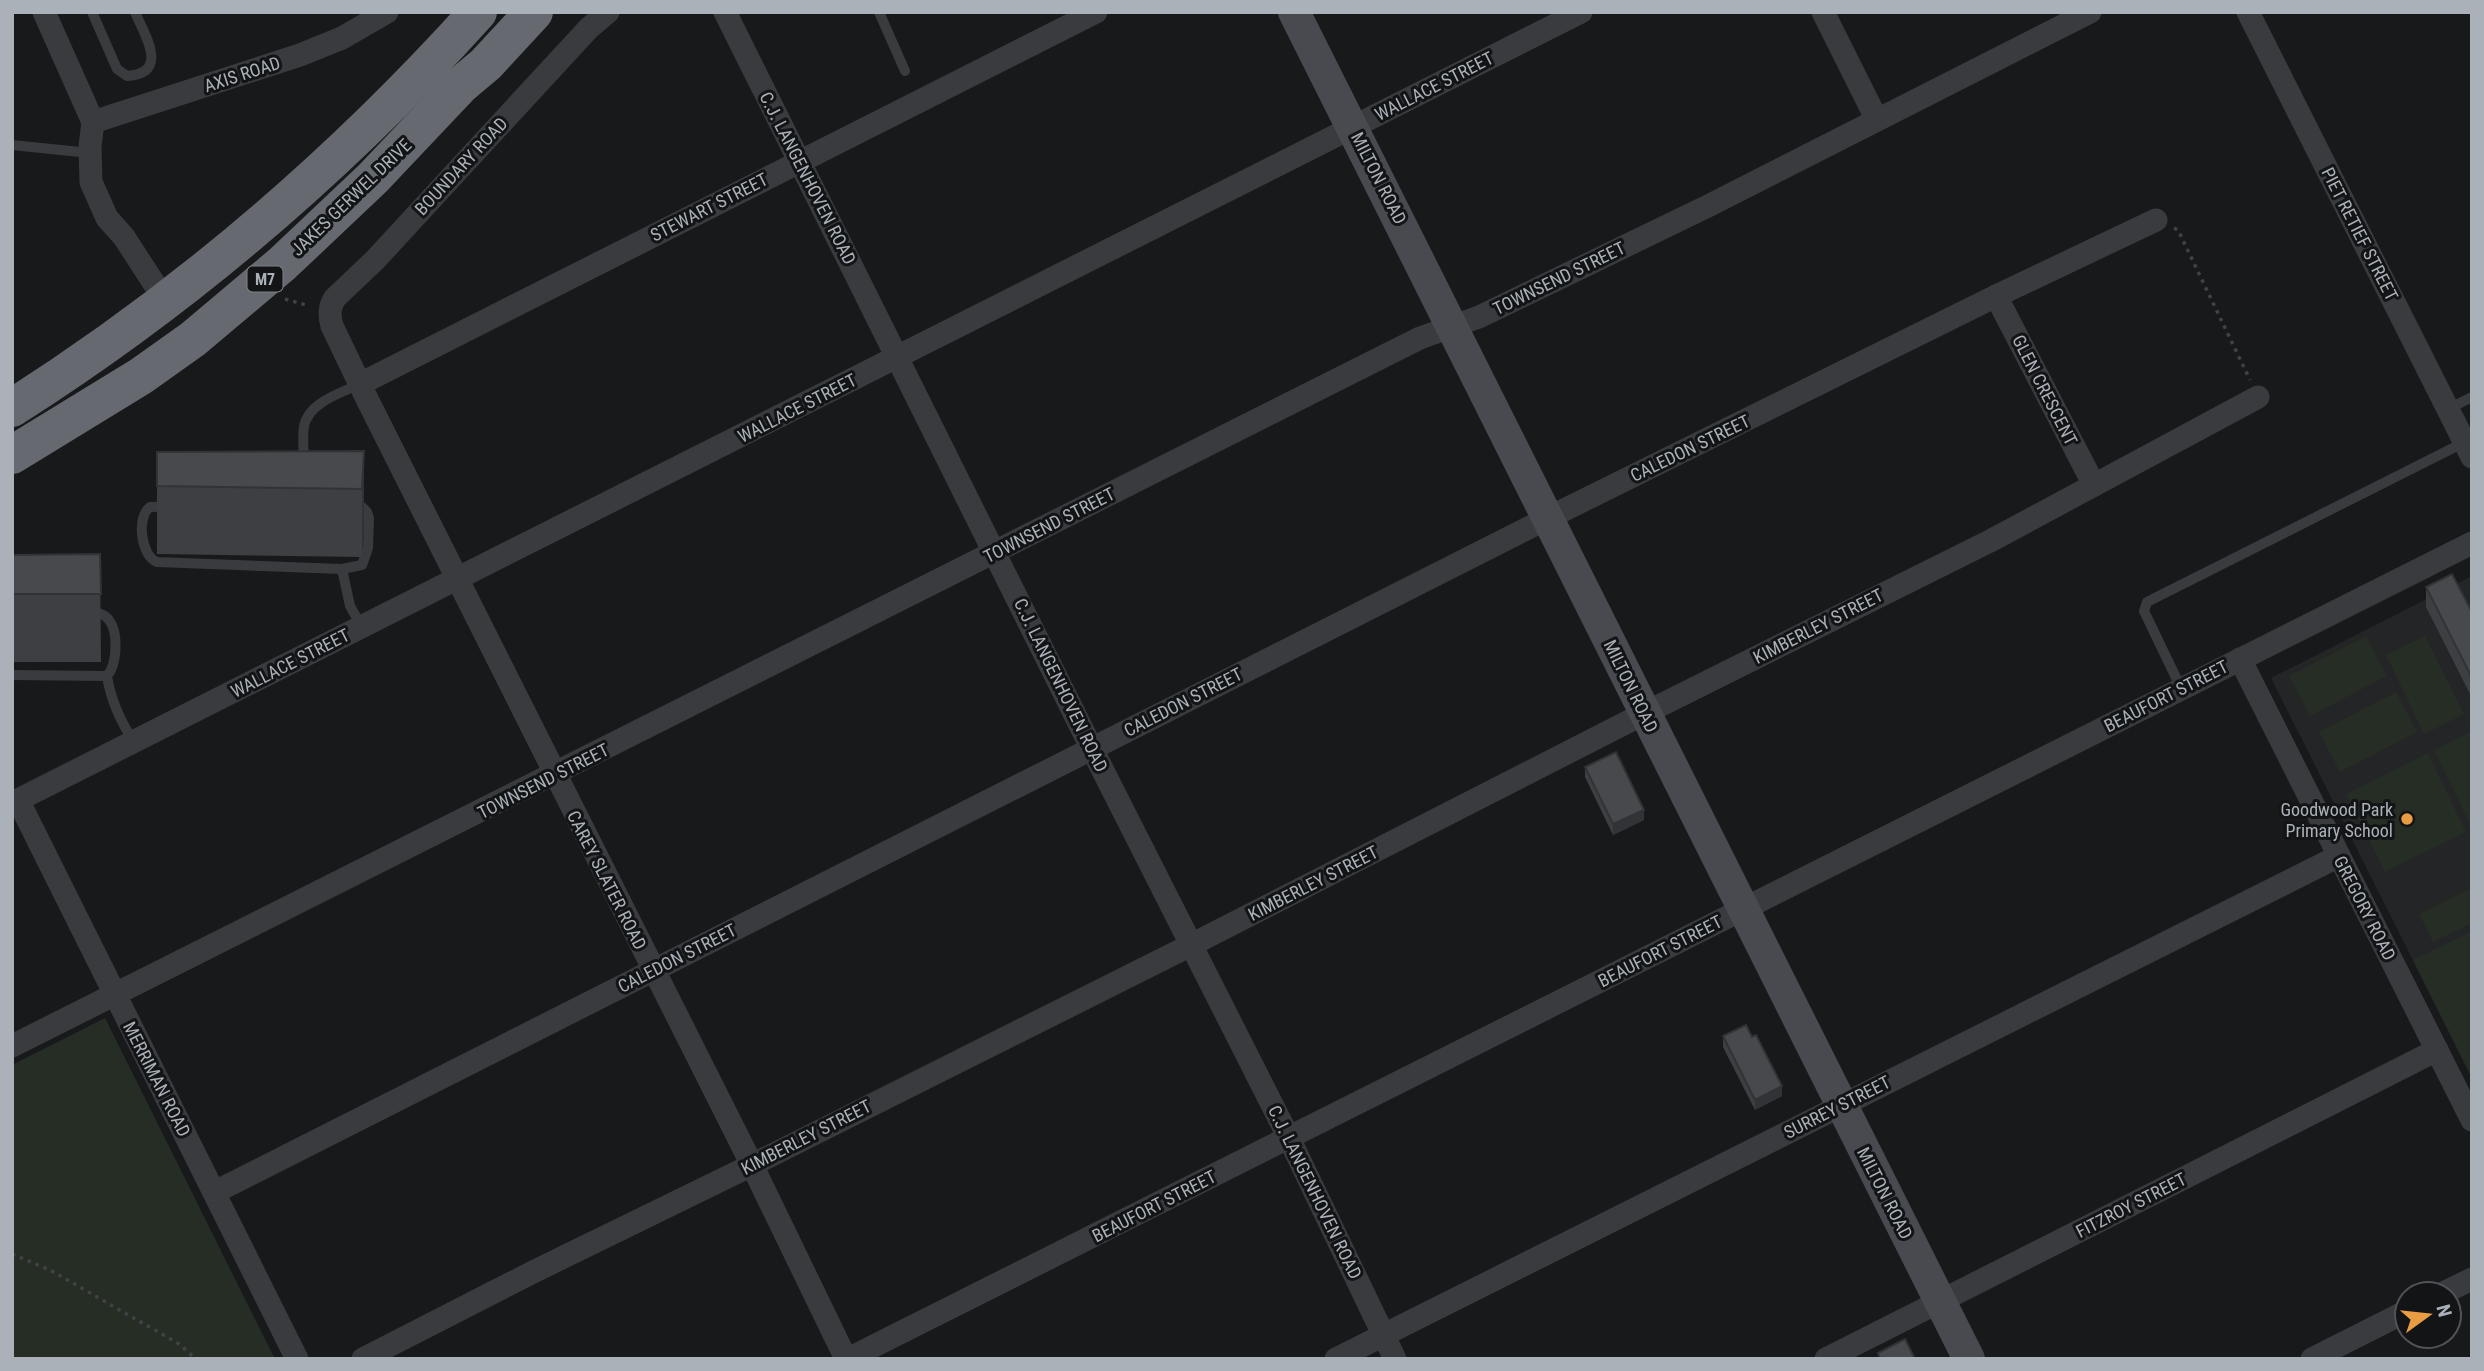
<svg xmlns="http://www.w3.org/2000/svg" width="2484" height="1371" viewBox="0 0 2484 1371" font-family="'Roboto Condensed',sans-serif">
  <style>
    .built { fill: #242527 }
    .green { fill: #252d25 }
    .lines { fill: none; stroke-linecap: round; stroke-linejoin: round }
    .path { stroke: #404246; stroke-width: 3.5; stroke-dasharray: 3.5 5; stroke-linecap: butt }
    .lane { stroke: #3a3b3f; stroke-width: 10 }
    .street { stroke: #3a3b3f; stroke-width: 23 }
    .secondary { stroke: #484a4f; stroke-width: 32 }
    .highway { stroke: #666a70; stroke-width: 38 }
    .wall { fill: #3d3f42 }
    .shaded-wall { fill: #323336 }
    .building { fill: #47494d; stroke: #323336; stroke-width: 2 }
    .poi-dot { fill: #e89d42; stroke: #131415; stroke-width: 2.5 }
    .labels { text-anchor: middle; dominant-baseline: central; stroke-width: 6; stroke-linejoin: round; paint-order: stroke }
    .shield { fill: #131415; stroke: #7d8288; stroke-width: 2 }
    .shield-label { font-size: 16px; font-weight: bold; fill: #abb1b9 }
    .street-label { font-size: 18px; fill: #abb1b9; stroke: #131415 }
    .poi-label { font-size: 18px; fill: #abb1b9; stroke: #131415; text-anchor: end }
  </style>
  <rect width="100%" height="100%" fill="#18191a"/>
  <!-- built -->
  <path class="built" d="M2472,576v502l-201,-400z"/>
  <!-- green -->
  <g class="green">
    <path d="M2366,636l21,40 -77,40 -21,-40z"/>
    <path d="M2425,636l39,78 -40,20 -38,-79z"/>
    <path d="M2396,692l21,40 -77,40 -21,-40z"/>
    <path d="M2472,731v96l-38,-77z"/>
    <path d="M2428,753l38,79 -81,40 -39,-78z"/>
    <path d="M2472,888v35l-39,19 -14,-28z"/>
    <path d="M2472,931v147l-59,-118z"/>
    <path d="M105,1018l170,341h-263v-294z"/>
  </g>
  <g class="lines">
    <!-- path -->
    <g class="path">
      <path d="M2174,228l4,2 72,150"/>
      <path d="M285,299l21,6"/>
      <path d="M12,1254l38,16 129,74 17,15"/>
    </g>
    <!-- lane -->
    <g class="lane">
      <path d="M92,12l25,57 10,7c43,-3 18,-40 8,-64"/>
      <path d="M879,12l26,59"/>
      <path d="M12,145l78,8"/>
      <path d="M2448,409l24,-12"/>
      <path d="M304,464c0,-12 -2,-26 0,-38 5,-24 37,-33 56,-42"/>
      <path d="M262,504l99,2 6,6 2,6 -1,30 -6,17 -20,4 -185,-7c-16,-6 -21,-45 -7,-55z"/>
      <path d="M342,569l8,37 12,21"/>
      <path d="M89,612c8,1 15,1 20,8 10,13 8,45 -2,56 4,25 13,45 27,66"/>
      <path d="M12,675l95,1"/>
      <path d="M2181,688l-37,-77 3,-9 318,-160"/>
    </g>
    <!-- street -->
    <g class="street">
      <path d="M44,12l49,110 -3,24 1,36 16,36 17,19 42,65"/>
      <path d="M608,12l-19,16 -214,232 -40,38c-6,9 -6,17 -3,28l34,71 386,768 94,194"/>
      <path d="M725,12l366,735 198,391 106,221"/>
      <path d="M1823,12l54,108"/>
      <path d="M2248,12l224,445"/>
      <path d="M93,122l207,-67 42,-17 45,-26"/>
      <path d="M1996,296l98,189"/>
      <path d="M360,384l736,-372"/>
      <path d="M2240,659l232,461"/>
      <path d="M18,800l279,559"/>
      <path d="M12,803l1569,-791"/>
      <path d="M12,1046l1408,-708 59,-21 231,-112 380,-193"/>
      <path d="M215,1192l1333,-674 448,-222 160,-76"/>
      <path d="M2441,1294l31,-15"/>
      <path d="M363,1359l170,-87 219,-107 439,-220 454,-232 347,-173 266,-143"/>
      <path d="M848,1359l1624,-816"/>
      <path d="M1336,1359l1003,-503"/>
      <path d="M1826,1359l611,-309"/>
      <path d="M2312,1359l95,-48"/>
    </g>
    <!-- secondary -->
    <path class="secondary" d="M1294,12l675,1347"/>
    <!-- highway -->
    <g class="highway">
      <path d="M12,408c173,-110 329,-244 466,-396"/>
      <path d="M12,455l129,-79 52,-37 89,-75 91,-86 88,-93 25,-21 48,-52"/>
    </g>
  </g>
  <!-- wall -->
  <g class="wall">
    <path d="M364,451v68l-2,38 -205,-3v-102z"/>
    <path d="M100,554l1,108h-89v-107z"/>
    <path d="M2426,587l46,25v86l-46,-91z"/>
    <path d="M1585,767l59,53 -31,15 -28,-58z"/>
    <path d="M1723,1036l59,60 -27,14 -32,-63z"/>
  </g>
  <!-- shaded-wall -->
  <g class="shaded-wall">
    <path d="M364,451v68l-2,38v-68z"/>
    <path d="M1644,810v10l-31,15v-11z"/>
    <path d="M1782,1086v10l-27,14v-10z"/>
  </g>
  <!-- building -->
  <g class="building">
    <path d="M364,451l-2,38 -205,-3v-34z"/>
    <path d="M100,554l1,40h-89v-39z"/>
    <path d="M2452,574l20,38v66l-46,-91z"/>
    <path d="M1616,752l28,58 -31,14 -28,-57z"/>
    <path d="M1746,1025l6,12 4,-2 26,51 -27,14 -32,-64z"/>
    <path d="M1905,1339l10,20h-35l-2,-6z"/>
  </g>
  <!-- markers -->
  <circle class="poi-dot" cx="2407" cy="819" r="7"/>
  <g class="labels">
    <!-- shield labels -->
    <rect class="shield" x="247.5" y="266.5" width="35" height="25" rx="5"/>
    <g class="shield-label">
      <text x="265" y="279">M7</text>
    </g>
    <!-- street labels -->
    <g class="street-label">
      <text transform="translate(242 74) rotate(-18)">AXIS ROAD</text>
      <text transform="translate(1434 86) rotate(-27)">WALLACE STREET</text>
      <text transform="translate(461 166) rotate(-47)">BOUNDARY ROAD</text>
      <text transform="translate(808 178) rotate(63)">C.J. LANGENHOVEN ROAD</text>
      <text transform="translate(1379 178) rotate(63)">MILTON ROAD</text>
      <text transform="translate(351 197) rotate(-44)">JAKES GERWEL DRIVE</text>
      <text transform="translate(709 207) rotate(-27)">STEWART STREET</text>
      <text transform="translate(2360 234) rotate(63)">PIET RETIEF STREET</text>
      <text transform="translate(1559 278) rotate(-26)">TOWNSEND STREET</text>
      <text transform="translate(2045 390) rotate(63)">GLEN CRESCENT</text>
      <text transform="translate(797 408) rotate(-27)">WALLACE STREET</text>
      <text transform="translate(1690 448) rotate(-26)">CALEDON STREET</text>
      <text transform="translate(1049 525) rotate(-27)">TOWNSEND STREET</text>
      <text transform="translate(1818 626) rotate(-27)">KIMBERLEY STREET</text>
      <text transform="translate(290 663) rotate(-27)">WALLACE STREET</text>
      <text transform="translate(1061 685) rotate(64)">C.J. LANGENHOVEN ROAD</text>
      <text transform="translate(1631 686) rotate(64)">MILTON ROAD</text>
      <text transform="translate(2166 696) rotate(-27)">BEAUFORT STREET</text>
      <text transform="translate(1183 702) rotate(-27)">CALEDON STREET</text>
      <text transform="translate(543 781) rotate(-27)">TOWNSEND STREET</text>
      <text transform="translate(607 880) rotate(63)">CAREY SLATER ROAD</text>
      <text transform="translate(1313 883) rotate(-27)">KIMBERLEY STREET</text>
      <text transform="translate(2365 908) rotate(63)">GREGORY ROAD</text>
      <text transform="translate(1660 951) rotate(-27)">BEAUFORT STREET</text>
      <text transform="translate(677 958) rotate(-27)">CALEDON STREET</text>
      <text transform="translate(157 1079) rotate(63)">MERRIMAN ROAD</text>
      <text transform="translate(1837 1107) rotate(-27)">SURREY STREET</text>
      <text transform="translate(806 1137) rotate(-27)">KIMBERLEY STREET</text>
      <text transform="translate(1315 1192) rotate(64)">C.J. LANGENHOVEN ROAD</text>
      <text transform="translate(1885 1193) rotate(63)">MILTON ROAD</text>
      <text transform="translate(2131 1205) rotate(-27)">FITZROY STREET</text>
      <text transform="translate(1154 1206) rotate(-27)">BEAUFORT STREET</text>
    </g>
    <!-- poi labels -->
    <g class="poi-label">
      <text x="2393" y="809">Goodwood Park<tspan x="2393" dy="21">Primary School</tspan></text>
    </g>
  </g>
  <!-- border -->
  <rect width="2484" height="1371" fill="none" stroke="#abb1b9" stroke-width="28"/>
  <!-- north arrow -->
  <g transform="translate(2428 1315) rotate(75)"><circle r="33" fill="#131415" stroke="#505357" stroke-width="2"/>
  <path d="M0-5L12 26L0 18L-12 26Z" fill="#e89d42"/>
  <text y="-10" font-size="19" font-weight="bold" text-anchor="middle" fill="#abb1b9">N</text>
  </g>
</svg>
